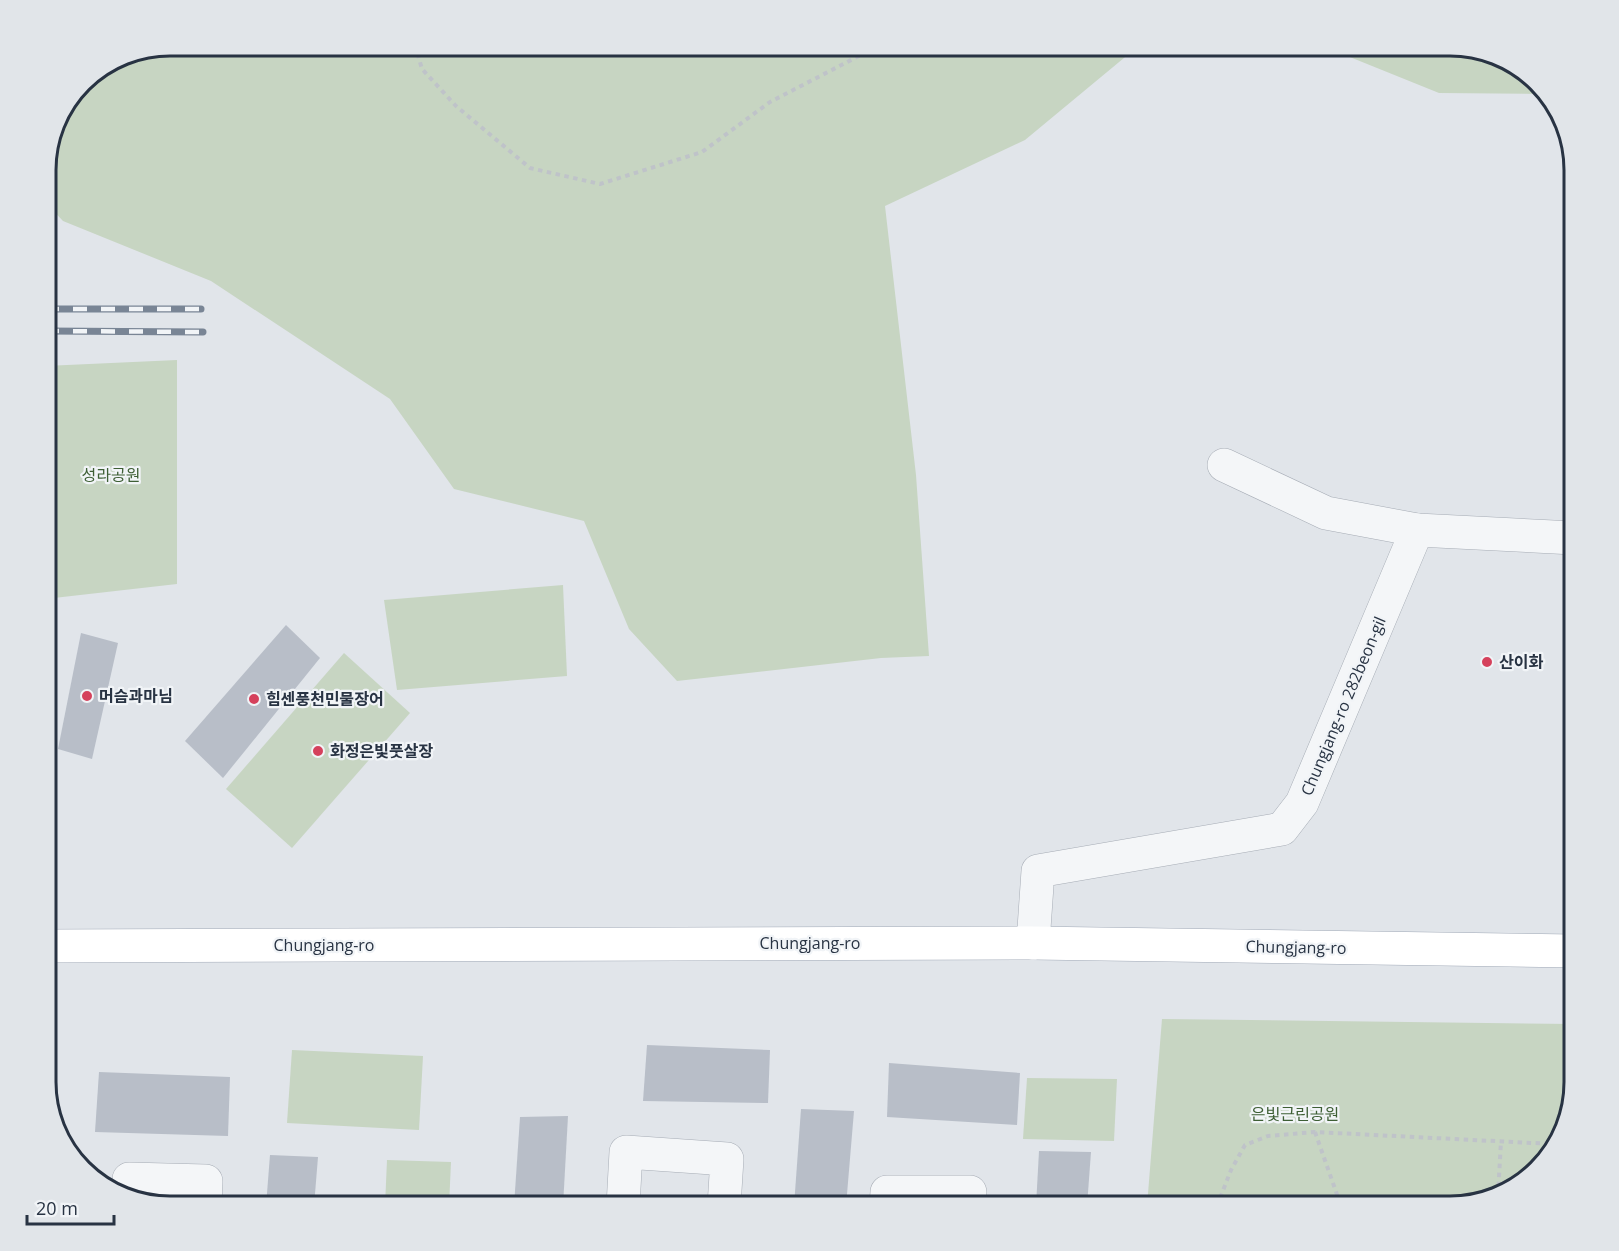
<svg xmlns="http://www.w3.org/2000/svg" width="1619" height="1251" viewBox="0 0 1619 1251" font-family="'Open Sans','Noto Sans KR',sans-serif">
  <style>
    .green { fill: #c7d5c2 }
    .building { fill: #b8bec8 }
    .lines { fill: none; stroke-linecap: round; stroke-linejoin: round }
    .minor-casing { stroke: #a6acb5; stroke-width: 34 }
    .major-casing { stroke: #a0a9b7; stroke-width: 34 }
    .path { stroke: #bfc3c9; stroke-width: 4; stroke-dasharray: 4.5 4.5; stroke-linecap: butt }
    .minor { stroke: #f4f6f8; stroke-width: 33 }
    .major { stroke: #fff; stroke-width: 33 }
    .rail-casing { stroke: #798595; stroke-width: 7 }
    .rail { stroke: #f1f4f7; stroke-width: 4.5; stroke-dasharray: 14; stroke-linecap: butt }
    .poi-dot { fill: #d5415c; stroke: #f1f4f7; stroke-width: 2 }
    .labels { text-anchor: middle; dominant-baseline: central; stroke-width: 4.5; stroke-linejoin: round; paint-order: stroke }
    .park-label { font-size: 16px; fill: #3e5f35; stroke: #f1f4f7 }
    .poi-label { font-size: 16px; font-weight: bold; fill: #283343; stroke: #f1f4f7; text-anchor: start }
    .street-label { font-size: 16px; fill: #283343; stroke: #f1f4f7 }
    .rim { fill: none; stroke: #283343; stroke-width: 3 }
  </style>
  <rect width="100%" height="100%" fill="#e1e5ea"/>
  <!-- green -->
  <g class="green">
    <path d="M170,45h973l-7,3 -111,92 -140,66 31,269 13,181 -48,2 -204,23 -48,-52 -45,-108 -130,-32 -64,-90 -179,-118 -148,-60 -18,-19v-41l13,-47 29,-38 35,-22z"/>
    <path d="M1320,45h130l76,26 18,23 -105,-1z"/>
    <path d="M177,360v224l-132,15v-233z"/>
    <path d="M563,585l4,91 -170,14 -13,-90z"/>
    <path d="M344,653l66,60 -118,135 -66,-59z"/>
    <path d="M1162,1019l412,5v58l-26,76 -44,35 -55,13h-302z"/>
    <path d="M292,1050l131,6 -4,74 -132,-7z"/>
    <path d="M1027,1078l90,1 -3,62 -91,-2z"/>
    <path d="M387,1160l64,2 -2,44h-64z"/>
  </g>
  <!-- building -->
  <g class="building">
    <path d="M286,625l34,33 -97,120 -38,-37z"/>
    <path d="M81,633l37,10 -26,116 -34,-10z"/>
    <path d="M647,1045l123,5 -2,53 -125,-2z"/>
    <path d="M889,1063l131,10 -3,52 -130,-8z"/>
    <path d="M99,1072l131,5 -2,59 -133,-4z"/>
    <path d="M801,1109l53,2 -8,95h-52z"/>
    <path d="M568,1116l-5,90h-49l6,-89z"/>
    <path d="M1039,1151l52,1 -4,54h-51z"/>
    <path d="M270,1155l48,2 -4,49h-48z"/>
  </g>
  <g class="lines">
    <!-- minor casing -->
    <g class="minor-casing">
      <g id="minor">
        <path d="M1224,465l102,48 91,17"/>
        <path d="M1033,943l5,-72 244,-42 20,-26 115,-273 157,8"/>
        <path d="M128,1192l1,-13 77,2 -1,25"/>
        <path d="M623,1206l3,-54 101,7 -3,47"/>
        <path d="M886,1206l1,-14h83l-1,14"/>
      </g>
    </g>
    <!-- major casing -->
    <g class="major-casing">
      <path id="major" d="M45,946l988,-3 541,8"/>
    </g>
    <!-- path -->
    <g class="path">
      <path d="M415,45l7,24 34,37 74,62 70,16 102,-32 68,-50 110,-57"/>
      <path d="M1315,1132l26,74"/>
      <path d="M1498,1195l3,-54"/>
      <path d="M1217,1206l14,-36 14,-25 23,-9 47,-4 238,12"/>
    </g>
    <!-- minor -->
    <use href="#minor" class="minor"/>
    <!-- major -->
    <use href="#major" class="major"/>
    <!-- rail casing -->
    <g class="rail-casing">
      <g id="rail">
        <path d="M45,309h156"/>
        <path d="M45,331l158,1"/>
      </g>
    </g>
    <!-- rail -->
    <use href="#rail" class="rail"/>
  </g>
  <!-- markers -->
  <g class="poi-dot">
    <circle cx="1487" cy="662" r="6"/>
    <circle cx="87" cy="696" r="6"/>
    <circle cx="254" cy="699" r="6"/>
    <circle cx="318" cy="751" r="6"/>
  </g>
  <g class="labels">
    <!-- park labels -->
    <g class="park-label">
      <text x="111" y="475">성라공원</text>
      <text x="1295" y="1114">은빛근린공원</text>
    </g>
    <!-- poi labels -->
    <g class="poi-label">
      <text x="1499" y="662">산이화</text>
      <text x="99" y="696">머슴과마님</text>
      <text x="266" y="699">힘센풍천민물장어</text>
      <text x="330" y="751">화정은빛풋살장</text>
    </g>
    <!-- street labels -->
    <g class="street-label">
      <text transform="translate(1343 706) rotate(-67)">Chungjang-ro 282beon-gil</text>
      <text x="810" y="943">Chungjang-ro</text>
      <text x="324" y="945">Chungjang-ro</text>
      <text transform="translate(1296 947) rotate(1)">Chungjang-ro</text>
    </g>
  </g>
  <!-- crop -->
  <path d="M0 0H1619V1251H0ZM170 56H1450A114 114 0 0 1 1564 170V1082A114 114 0 0 1 1450 1196H170A114 114 0 0 1 56 1082V170A114 114 0 0 1 170 56Z" fill="#e1e5e9" fill-rule="evenodd"/>
  <path class="rim" d="M170 56H1450A114 114 0 0 1 1564 170V1082A114 114 0 0 1 1450 1196H170A114 114 0 0 1 56 1082V170A114 114 0 0 1 170 56Z"/>
  <!-- scale -->
  <path d="M27 1215v9h87v-9" fill="none" stroke="#283343" stroke-width="3"/>
  <text x="36" y="1215" font-size="18" fill="#283343" stroke="#f1f4f7" stroke-width="4.5" paint-order="stroke">20 m</text>
</svg>
